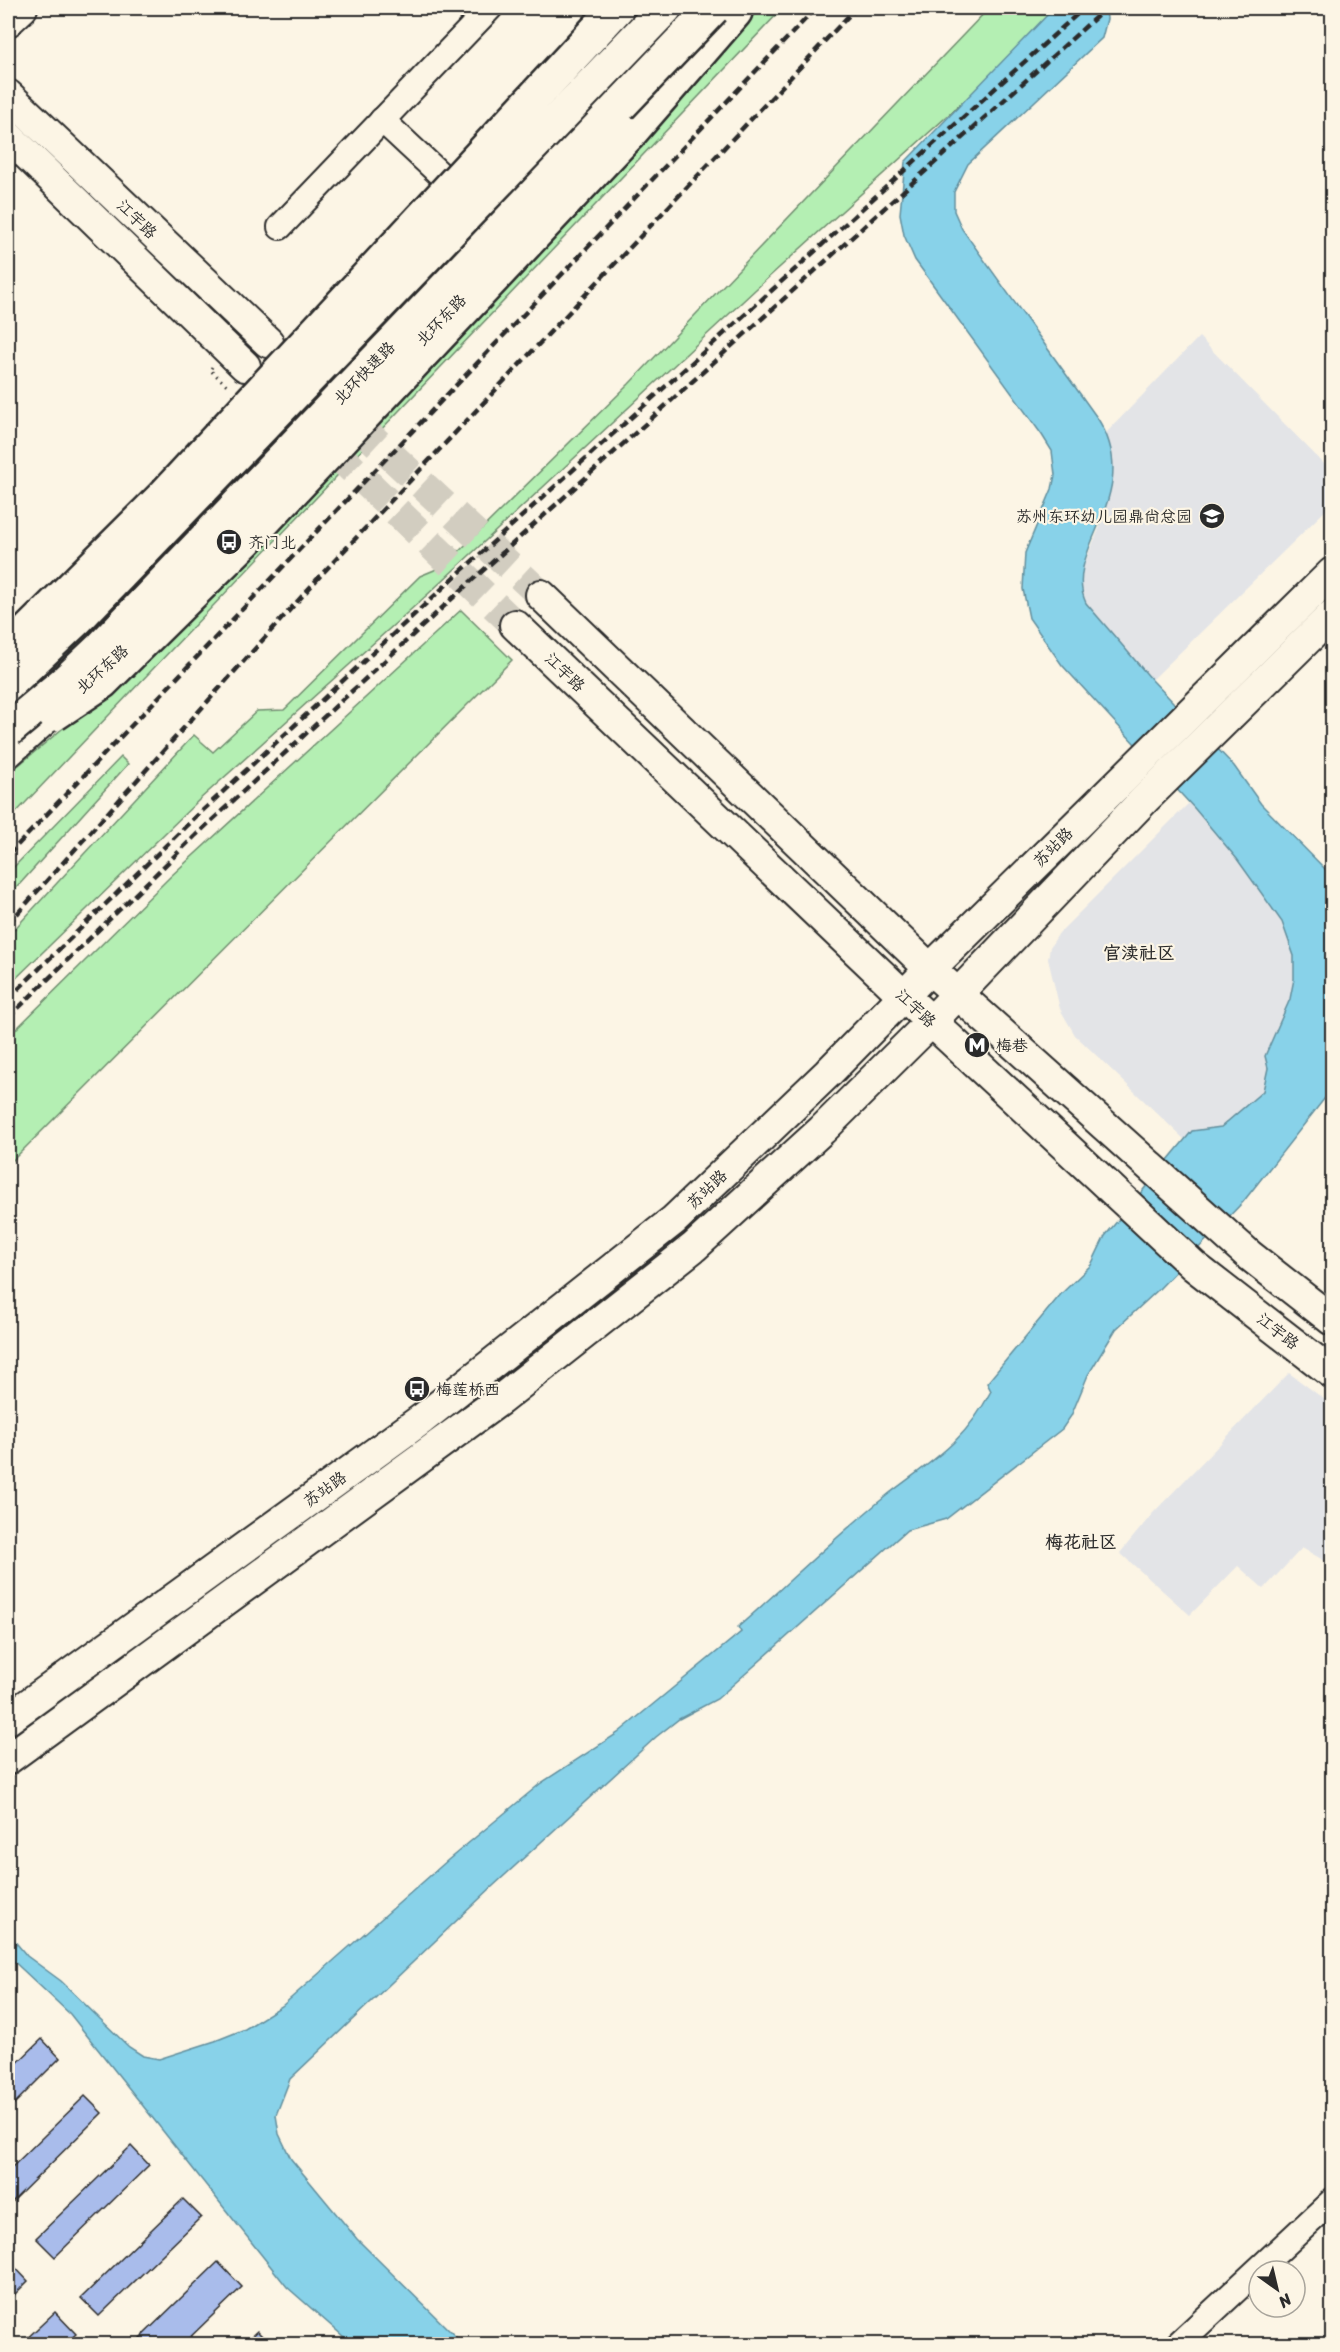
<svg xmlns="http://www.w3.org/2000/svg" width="1340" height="2352" viewBox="0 0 1340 2352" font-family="Sriracha,'LXGW WenKai TC',sans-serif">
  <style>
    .built { fill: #e3e4e7 }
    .green { fill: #b4efb3; stroke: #708d6f; stroke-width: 1.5 }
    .water { fill: #88d2e9; stroke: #638f9d; stroke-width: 1.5 }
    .building { fill: #a9bceb; stroke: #2b2b2b; stroke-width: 1.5 }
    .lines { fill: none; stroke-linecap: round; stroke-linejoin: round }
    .major-tunnel { stroke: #d2cdc0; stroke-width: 30; stroke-dasharray: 30 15; stroke-linecap: butt }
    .minor-casing { stroke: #2b2b2b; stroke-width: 28 }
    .major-casing { stroke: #2b2b2b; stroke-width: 34 }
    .highway-casing { stroke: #2b2b2b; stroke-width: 38 }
    .path { stroke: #2b2b2b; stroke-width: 3; stroke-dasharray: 1.5 4.5; stroke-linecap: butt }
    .minor { stroke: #fcf5e5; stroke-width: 24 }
    .major { stroke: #fcf5e5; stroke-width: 30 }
    .highway { stroke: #fcf5e5; stroke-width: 33 }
    .rail { stroke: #2b2b2b; stroke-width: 4.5; stroke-dasharray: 9 4.5; stroke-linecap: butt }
    .highway-bridge-casing { stroke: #2b2b2b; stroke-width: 38; stroke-linecap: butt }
    .highway-bridge { stroke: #fcf5e5; stroke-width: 33 }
    .labels { text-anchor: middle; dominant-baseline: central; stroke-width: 4.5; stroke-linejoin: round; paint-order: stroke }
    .street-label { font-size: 16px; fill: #2b2b2b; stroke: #fcf5e5 }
    .poi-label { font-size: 16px; fill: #2b2b2b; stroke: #fcf5e5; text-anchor: start }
    .neighbourhood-label { font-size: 18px; font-weight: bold; fill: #2b2b2b; stroke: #fcf5e5 }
  </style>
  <rect width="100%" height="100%" fill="#fcf5e5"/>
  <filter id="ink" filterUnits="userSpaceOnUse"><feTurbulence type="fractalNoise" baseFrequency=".0167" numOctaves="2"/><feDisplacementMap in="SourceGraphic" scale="12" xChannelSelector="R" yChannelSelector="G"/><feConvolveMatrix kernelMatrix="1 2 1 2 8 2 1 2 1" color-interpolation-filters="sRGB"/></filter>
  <g filter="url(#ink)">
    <!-- built -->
    <g class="built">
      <path d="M1199,337l133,135v32l-180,176 -66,-77 -4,-8v-26l19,-45 11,-38 1,-20 -8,-32z"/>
      <path d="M1189,803l48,56 45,63 12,34v23l-4,20 -25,57 3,12 -5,23 -42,36 -29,4 -7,9 -110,-105 -15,-26 -12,-50 2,-12 9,-14z"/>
      <path d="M1289,1373l43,32v160l-30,-17 -38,41 -26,-23 -48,49 -70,-62 33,-40z"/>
    </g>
    <!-- green -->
    <g class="green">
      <path d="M755,8h28l-775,813v-47l84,-70 439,-459z"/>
      <path d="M989,8h78l-297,268 -343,319 -228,205 -191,186v-50l186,-201 19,17 44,-41 27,-1 136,-134 24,-10 185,-182z"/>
      <path d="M461,610l51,50 -504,505v-128l163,-161z"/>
      <path d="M121,757l7,7 -120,133v-24z"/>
    </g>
    <!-- water -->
    <path class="water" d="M1054,8h52l1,11 -5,19 -134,126 -14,28v19l8,18 136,190c48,76 -37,132 -12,184l66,77 82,86 27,38 71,72v213l-89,113 -84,87 -43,40 -28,46 -17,41 -9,13 -116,90 -39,11 -190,169 -38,20 -23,18 -163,149 -203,193 -14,36 3,19 12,25 66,80 106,105h-111l-65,-57 -202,-254 -15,-19 -62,-58v-23l19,23 34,25 68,66 14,9 16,3 56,-18 30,-12 37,-23 166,-146 93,-77 77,-50 123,-101 -3,-5c49,-43 97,-90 148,-131 45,-35 78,-52 105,-105l-4,-8 74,-89 30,-29 14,-29 87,-105 29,-4 42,-36 5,-23 -3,-12 25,-57 4,-20v-23l-12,-34 -45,-63 -42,-50 -133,-144 -33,-47 -6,-29 2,-36 27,-64 3,-14 -3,-24 -10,-16 -127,-175 -11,-25 -4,-21 5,-52z"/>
    <!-- building -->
    <g class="building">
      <path d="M42,2039l18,19 -52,52v-38z"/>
      <path d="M85,2096l17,17 -94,93v-35z"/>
      <path d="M131,2146l18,19 -94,92 -19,-19z"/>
      <path d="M183,2199l18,18 -102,99 -18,-18z"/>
      <path d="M9,2261l19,20 -20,20v-38z"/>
      <path d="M218,2262l24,25 -59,57h-37l-6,-6z"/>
      <path d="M55,2312l21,22 -11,10h-44z"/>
      <path d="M257,2331l13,13h-27z"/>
    </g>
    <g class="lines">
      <!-- major-tunnel -->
      <g class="major-tunnel">
        <path d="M290,362l251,233"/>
        <path d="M267,387l248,238"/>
      </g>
      <!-- minor casing -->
      <g class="minor-casing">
        <g id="minor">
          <path d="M382,120l77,72"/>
          <path d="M280,227l210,-219"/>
          <path d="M1178,2344l154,-143"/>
        </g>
      </g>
      <!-- major casing -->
      <g class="major-casing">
        <g id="major">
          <path d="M8,21l14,-13"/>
          <path d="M8,95l260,247"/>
          <path d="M8,136l237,230"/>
          <path d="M541,595l389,374 319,286 83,65"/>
          <path d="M515,625l389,371 290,270 138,107"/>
          <path d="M8,752l40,-36"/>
          <path d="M8,1719l414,-300 252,-199 154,-147 102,-104 402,-396"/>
          <path d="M8,1759l492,-359 194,-153 128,-117 109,-108 214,-223 187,-184"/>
        </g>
      </g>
      <!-- highway casing -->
      <g class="highway-casing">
        <path id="highway" d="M629,134l106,-122"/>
      </g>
      <!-- path -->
      <path class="path" d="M212,367l-2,3 19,17"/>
      <!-- minor -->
      <use href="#minor" class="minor"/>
      <!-- major -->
      <use href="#major" class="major"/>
      <!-- highway -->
      <use href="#highway" class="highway"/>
      <!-- rail -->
      <g class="rail">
        <path d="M8,855l808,-847"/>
        <path d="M8,924l313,-349 535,-567"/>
        <path d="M8,999l179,-174 271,-251 626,-566"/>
        <path d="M8,1018l188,-183 272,-251 638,-576"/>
      </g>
      <!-- highway-bridge casing -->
      <g class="highway-bridge-casing">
        <g id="highway-bridge">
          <path d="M8,651l155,-154 454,-489"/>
          <path d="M8,684l69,-65 588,-611"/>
          <path d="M54,714l48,-32 144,-142 383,-406"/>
          <path d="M8,730l56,-47 37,-35 612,-640"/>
        </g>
      </g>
      <!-- highway-bridge -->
      <use href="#highway-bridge" class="highway-bridge"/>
    </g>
  </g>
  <!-- icons -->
  <defs>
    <g id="school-disc" transform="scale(1.35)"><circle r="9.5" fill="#2b2b2b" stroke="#fcf5e5"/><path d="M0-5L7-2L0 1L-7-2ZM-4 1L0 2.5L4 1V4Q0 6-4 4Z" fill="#fff"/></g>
    <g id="bus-disc" transform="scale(1.35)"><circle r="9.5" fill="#2b2b2b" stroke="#fcf5e5"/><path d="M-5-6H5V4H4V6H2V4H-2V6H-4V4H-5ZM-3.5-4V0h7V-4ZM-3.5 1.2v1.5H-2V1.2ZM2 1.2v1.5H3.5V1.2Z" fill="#fff"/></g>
    <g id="metro-disc" transform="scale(1.35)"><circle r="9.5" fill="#2b2b2b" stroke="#fcf5e5"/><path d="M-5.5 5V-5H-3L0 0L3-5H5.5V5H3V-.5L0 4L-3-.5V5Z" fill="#fff"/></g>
  </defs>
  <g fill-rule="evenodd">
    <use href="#school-disc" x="1212" y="516"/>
    <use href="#bus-disc" x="229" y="542"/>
    <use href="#metro-disc" x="977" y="1045"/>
    <use href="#bus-disc" x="417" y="1389"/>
  </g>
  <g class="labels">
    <!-- street labels -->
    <g class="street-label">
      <text transform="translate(137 219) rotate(44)">江宇路</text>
      <text transform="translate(441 320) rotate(-46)">北环东路</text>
      <text transform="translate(364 373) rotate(-46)">北环快速路</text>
      <text transform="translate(102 669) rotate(-42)">北环东路</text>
      <text transform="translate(565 672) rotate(44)">江宇路</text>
      <text transform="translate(1053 847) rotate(-45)">苏站路</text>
      <text transform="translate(916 1008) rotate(43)">江宇路</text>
      <text transform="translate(707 1189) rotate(-44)">苏站路</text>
      <text transform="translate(1278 1331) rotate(38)">江宇路</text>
      <text transform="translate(325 1489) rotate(-36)">苏站路</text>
    </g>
    <!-- poi labels -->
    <g class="poi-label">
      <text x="1192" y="516" text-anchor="end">苏州东环幼儿园鼎尚总园</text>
      <text x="248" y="542">齐门北</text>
      <text x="996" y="1045">梅巷</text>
      <text x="436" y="1389">梅莲桥西</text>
    </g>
    <!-- neighbourhood labels -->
    <g class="neighbourhood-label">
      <text x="1139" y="953">官渎社区</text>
      <text x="1081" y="1542">梅花社区</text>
    </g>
  </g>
  <!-- margin -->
  <rect width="1340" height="2352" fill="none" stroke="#fcf5e5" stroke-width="30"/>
  <rect x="15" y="15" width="1310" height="2322" fill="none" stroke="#2b2b2b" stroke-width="2" filter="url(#ink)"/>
  <!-- north arrow -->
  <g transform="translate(1277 2289) rotate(146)"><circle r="28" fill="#fcf5e5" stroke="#a8a49b" stroke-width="1.5"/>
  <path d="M0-4.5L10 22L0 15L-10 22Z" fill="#2b2b2b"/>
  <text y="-9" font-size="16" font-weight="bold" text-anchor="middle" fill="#2b2b2b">N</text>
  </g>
</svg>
